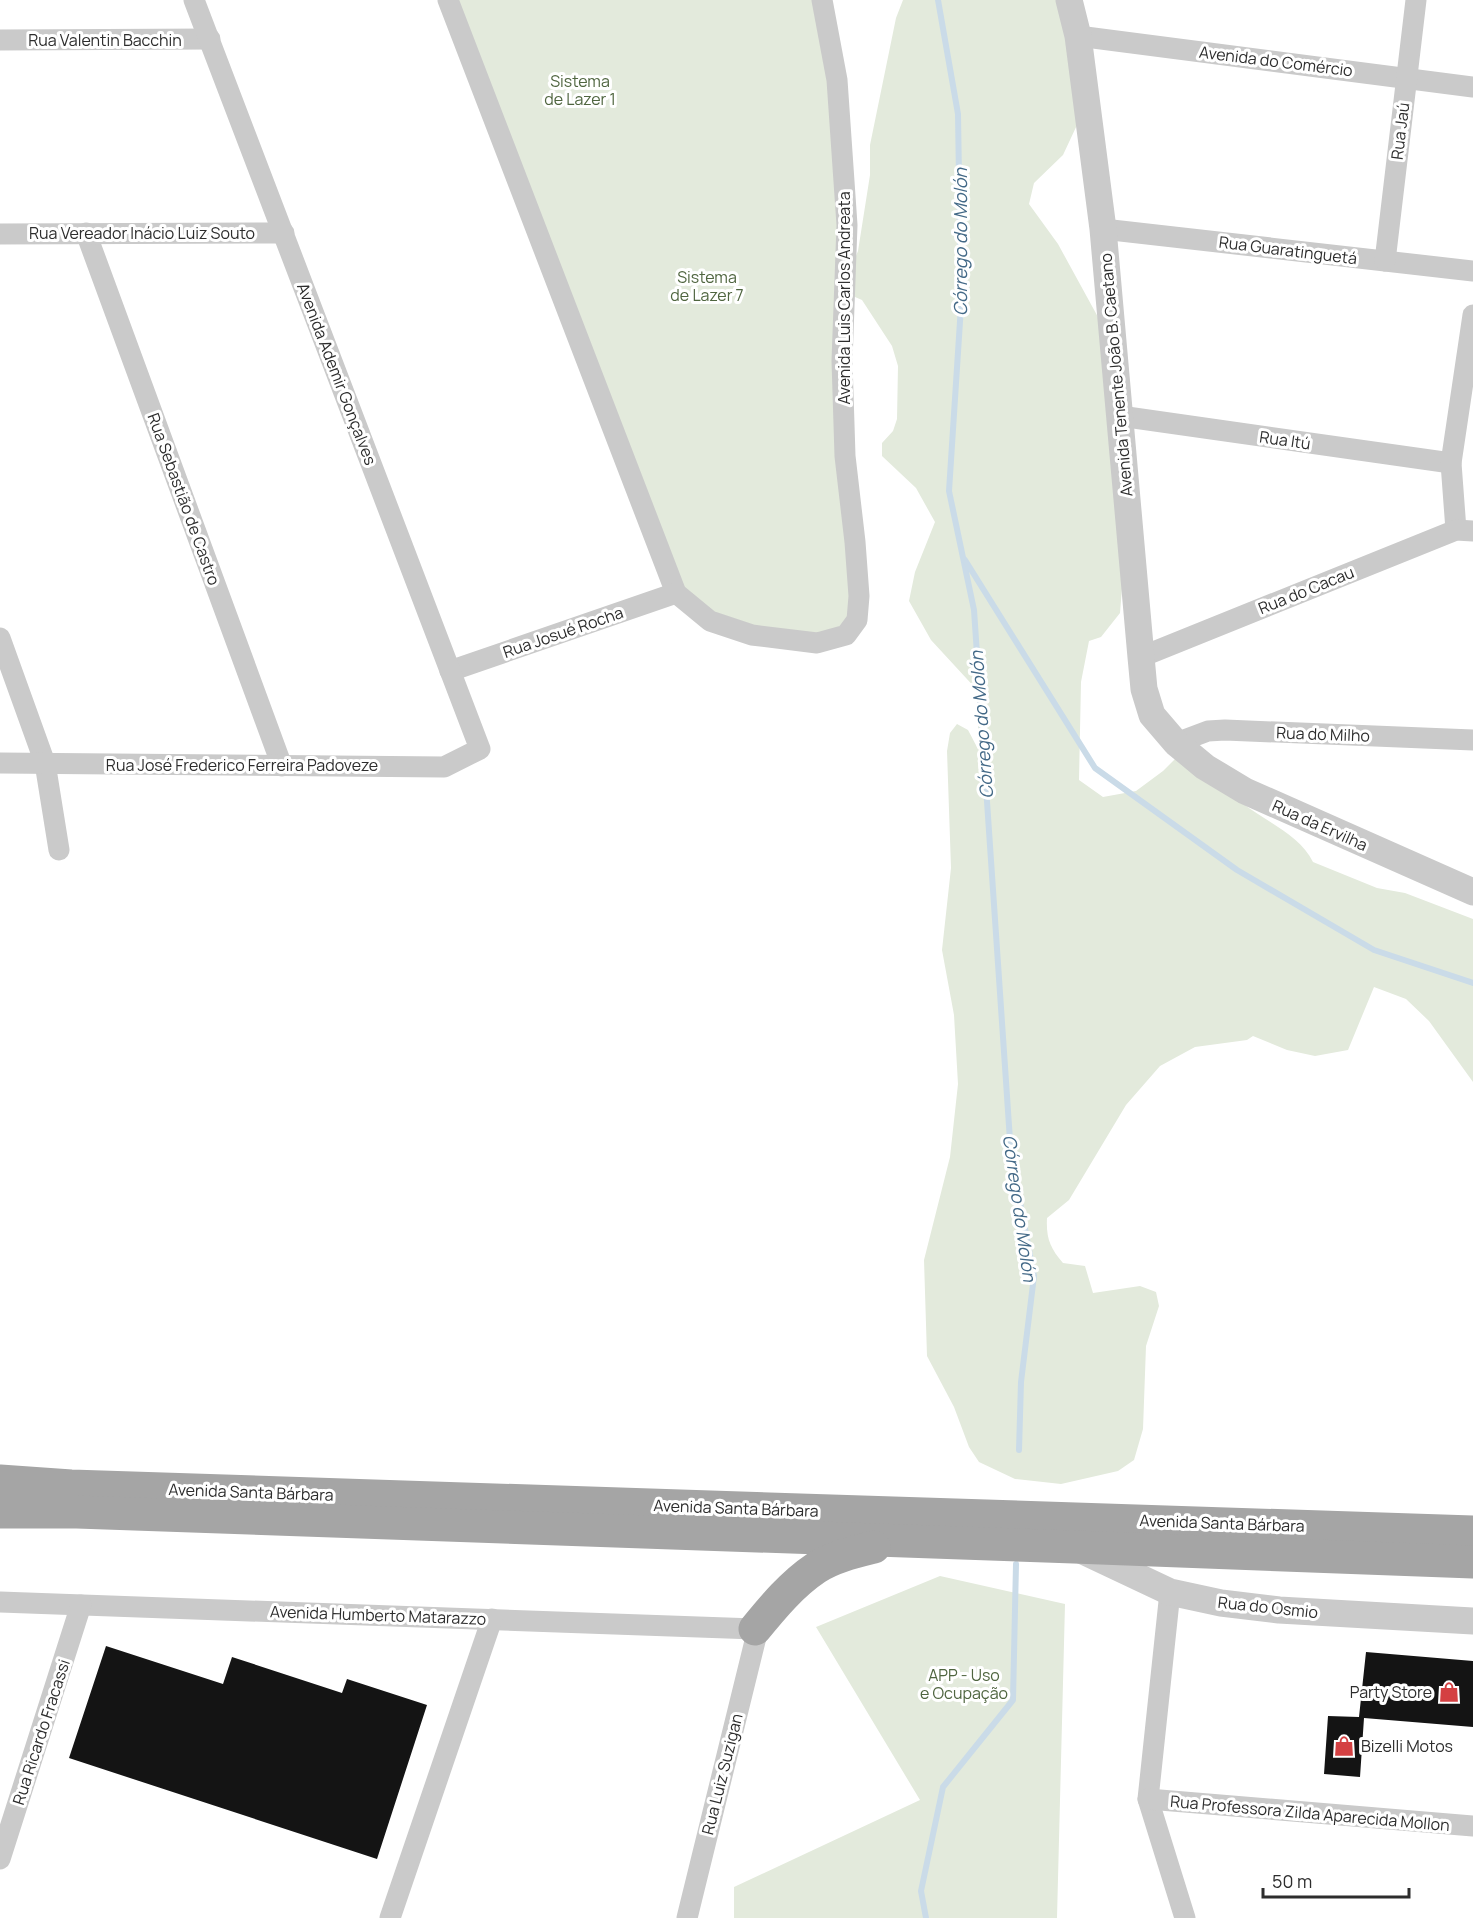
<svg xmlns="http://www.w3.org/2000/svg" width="1473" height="1918" viewBox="0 0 1473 1918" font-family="Manrope,sans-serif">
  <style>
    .green { fill: #e3eadc }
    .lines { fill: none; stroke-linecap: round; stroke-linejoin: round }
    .stream { stroke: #cadbe8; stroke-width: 6 }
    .building { fill: #141414 }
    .minor { stroke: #cacaca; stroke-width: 21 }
    .tertiary { stroke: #cacaca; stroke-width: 27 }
    .primary { stroke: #a5a5a5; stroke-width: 33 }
    .labels { text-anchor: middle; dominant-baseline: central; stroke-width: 6; stroke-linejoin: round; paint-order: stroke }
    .street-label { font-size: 16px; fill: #2d2d2d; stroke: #fff }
    .park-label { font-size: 16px; fill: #4f653f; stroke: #fff }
    .poi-label { font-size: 16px; fill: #2d2d2d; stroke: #fff; text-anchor: end }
    .water-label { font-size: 18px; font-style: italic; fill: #436987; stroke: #fff }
  </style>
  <rect width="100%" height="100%" fill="#fff"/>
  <!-- green -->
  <g class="green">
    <path d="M448,0h374l24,280 12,-29 12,-76v-30l26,-127 7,-18h162l12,125 -14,30 -29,28 -5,21 29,40 46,84 23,197 -7,88 -19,24 -12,4 -8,41 -2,98 24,17 33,-6 27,-20 22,-22c19,18 37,37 57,54 23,18 58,32 71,59l64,26 28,5 68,26v163l-44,-61 -23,-22 -32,-12 -26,63 -33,6 -28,-6 -34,-14 -6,4 -52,7 -35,19 -34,39 -57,95 -22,18c-1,20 3,30 16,45l22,3 8,27 47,-7 16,6 3,14 -13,40 -3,83 -9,31 -16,11 -57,13 -46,-5 -36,-17 -10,-15 -15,-40 -27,-51 -3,-96 26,-103 8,-73 -4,-69 -12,-65 9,-82 -4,-117 3,-18 7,-9 11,6 10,19v-58l-47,-51 -22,-39 6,-29 20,-50 -19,-34 -34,-32v-13l11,-12 4,-12 1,-53 -6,-20 -30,-46 -14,-6 7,248 -9,93h-94l-76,-42z"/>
    <path d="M940,1576l125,28 -8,314h-323v-31l186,-87 -104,-173z"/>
  </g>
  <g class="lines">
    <!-- stream -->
    <g class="stream">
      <path d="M938,0l20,114 3,192 -12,185 25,119 37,545 23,121 -13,106 -2,68"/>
      <path d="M965,560l130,208 142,102 137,80 99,33"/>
      <path d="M926,1918l-5,-27 22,-104 70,-87 3,-136"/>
    </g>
  </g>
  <!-- building -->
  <g class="building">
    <path d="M106,1646l117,38 9,-27 110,36 5,-14 80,26 -50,154 -308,-101z"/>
    <path d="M1366,1652l107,9v66l-109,-9 -4,59 -36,-3 4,-58 31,1z"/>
  </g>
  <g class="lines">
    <!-- minor -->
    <g class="minor">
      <path d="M448,0l228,593 34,28 42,14 65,8 29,-8 11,-15 2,-24 -4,-54 -10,-86 -3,-95 5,-136 -10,-145 -15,-80"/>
      <path d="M1078,36l395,51"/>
      <path d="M0,40l210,-1"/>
      <path d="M1103,229l370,42"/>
      <path d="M86,233l196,533"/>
      <path d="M0,234l284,-1"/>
      <path d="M1385,261l31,-261"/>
      <path d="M1120,416l331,47"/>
      <path d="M1456,530l-5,-67 22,-148"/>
      <path d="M0,638l45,125 14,87"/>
      <path d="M1141,657l315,-127 17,1"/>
      <path d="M450,671l226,-78"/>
      <path d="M1176,743l32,-12 17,-1 248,10"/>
      <path d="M0,763l444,4 36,-18 -286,-749"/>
      <path d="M1170,1592l-22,207 37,119"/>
      <path d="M0,1602l755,27 2,4 -70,285"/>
      <path d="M1148,1799l325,27"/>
      <path d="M0,1859l81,-254"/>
      <path d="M390,1918l102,-299"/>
    </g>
    <!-- tertiary -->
    <g class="tertiary">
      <path d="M1069,0l9,36 25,193 38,428 3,32 8,26 24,28 29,24 40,24 228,101"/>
      <path d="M1081,1550l89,42 51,11 58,7 194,11"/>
    </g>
    <!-- primary -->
    <g class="primary">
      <path d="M0,1481l71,5 1402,46"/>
      <path d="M0,1512h77l997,35 399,15"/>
      <path d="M755,1629c18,-22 37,-45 61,-61 17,-11 38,-16 58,-21"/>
    </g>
  </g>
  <!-- icons -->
  <defs>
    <g id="shop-bare" transform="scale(1.62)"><path d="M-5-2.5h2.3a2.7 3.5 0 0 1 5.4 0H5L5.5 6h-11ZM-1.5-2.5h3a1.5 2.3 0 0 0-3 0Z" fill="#d44042" stroke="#fff" stroke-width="2.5" paint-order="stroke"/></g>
  </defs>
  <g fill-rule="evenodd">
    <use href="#shop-bare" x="1449" y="1692"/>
    <use href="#shop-bare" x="1344" y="1746"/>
  </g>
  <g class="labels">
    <!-- street labels -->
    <g class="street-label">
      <text x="105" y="40">Rua Valentin Bacchin</text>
      <text transform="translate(1276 61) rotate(7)">Avenida do Comércio</text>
      <text transform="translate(1400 131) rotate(-83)">Rua Jaú</text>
      <text x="142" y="233">Rua Vereador Inácio Luiz Souto</text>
      <text transform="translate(1288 250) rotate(7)">Rua Guaratinguetá</text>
      <text transform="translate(844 298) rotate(-90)">Avenida Luis Carlos Andreata</text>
      <text transform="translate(337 374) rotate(69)">Avenida Ademir Gonçalves</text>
      <text transform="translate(1116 375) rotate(-95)">Avenida Tenente João B. Caetano</text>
      <text transform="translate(1285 440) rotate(8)">Rua Itú</text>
      <text transform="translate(184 499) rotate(70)">Rua Sebastião de Castro</text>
      <text transform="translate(1306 590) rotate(-22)">Rua do Cacau</text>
      <text transform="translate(563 632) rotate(-19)">Rua Josué Rocha</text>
      <text transform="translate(1323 734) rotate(2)">Rua do Milho</text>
      <text x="242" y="765">Rua José Frederico Ferreira Padoveze</text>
      <text transform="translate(1320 825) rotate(24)">Rua da Ervilha</text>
      <text transform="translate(251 1492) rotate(2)">Avenida Santa Bárbara</text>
      <text transform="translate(736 1508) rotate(2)">Avenida Santa Bárbara</text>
      <text transform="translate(1222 1523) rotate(2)">Avenida Santa Bárbara</text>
      <text transform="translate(1268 1607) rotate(6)">Rua do Osmio</text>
      <text transform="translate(378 1615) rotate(2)">Avenida Humberto Matarazzo</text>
      <text transform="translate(41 1732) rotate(-72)">Rua Ricardo Fracassi</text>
      <text transform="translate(722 1774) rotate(-76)">Rua Luiz Suzigan</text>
      <text transform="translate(1310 1813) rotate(5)">Rua Professora Zilda Aparecida Mollon</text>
    </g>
    <!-- park labels -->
    <g class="park-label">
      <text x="580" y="81">Sistema<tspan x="580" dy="18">de Lazer 1</tspan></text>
      <text x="707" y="277">Sistema<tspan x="707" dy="18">de Lazer 7</tspan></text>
      <text x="964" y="1675">APP - Uso<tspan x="964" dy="18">e Ocupação</tspan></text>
    </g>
    <!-- poi labels -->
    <g class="poi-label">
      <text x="1432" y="1692">Party Store</text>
      <text x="1361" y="1746" text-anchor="start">Bizelli Motos</text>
    </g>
    <!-- water labels -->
    <g class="water-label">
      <text transform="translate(960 242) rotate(-90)">Córrego do Molón</text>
      <text transform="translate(981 725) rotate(-94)">Córrego do Molón</text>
      <text transform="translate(1020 1208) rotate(82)">Córrego do Molón</text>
    </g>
  </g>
  <!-- scale -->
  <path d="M1263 1888v9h146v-9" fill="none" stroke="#2d2d2d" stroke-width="3"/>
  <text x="1272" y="1888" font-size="18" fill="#2d2d2d" stroke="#ffffff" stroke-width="4.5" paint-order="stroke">50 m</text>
</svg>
